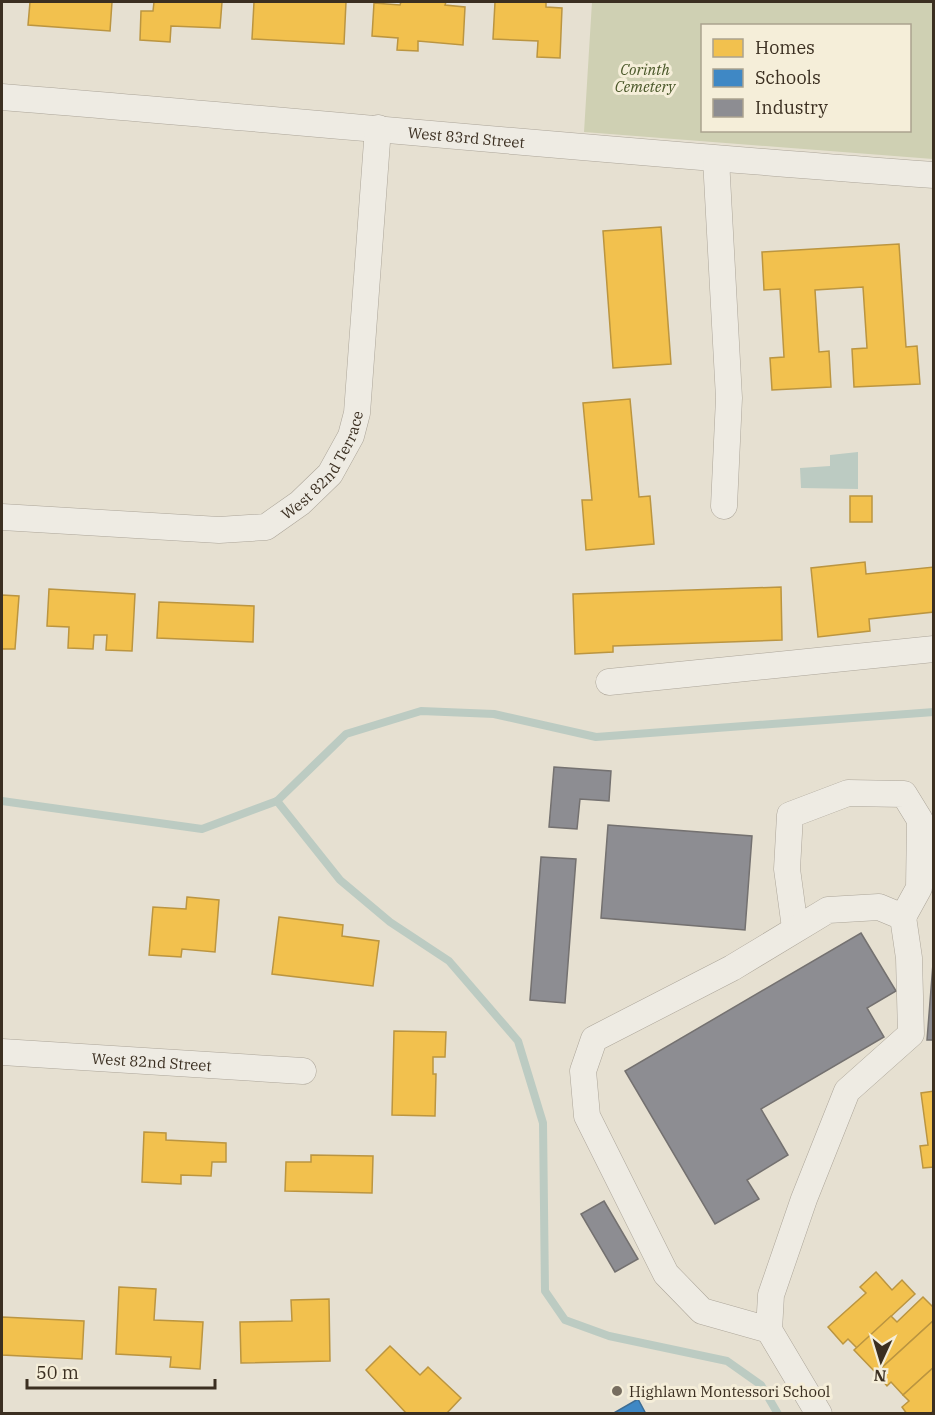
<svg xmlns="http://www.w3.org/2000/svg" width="935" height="1415" viewBox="0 0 935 1415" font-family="'IBM Plex Serif',serif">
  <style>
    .cemetery { fill: #cfd0b3; fill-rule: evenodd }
    .water { fill: #bccbc2 }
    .homes { fill: #f2c14e; stroke: #bb9540; stroke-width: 1.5 }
    .schools { fill: #3f88c5; stroke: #3e6d94; stroke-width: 1.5 }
    .industry { fill: #8d8d92; stroke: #747170; stroke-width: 1.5 }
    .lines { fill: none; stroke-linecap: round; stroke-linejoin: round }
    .stream { stroke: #bccbc2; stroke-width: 8 }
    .minor-casing { stroke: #aca599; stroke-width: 27 }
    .minor { stroke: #eeebe3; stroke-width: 26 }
    .poi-dot { fill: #776d5f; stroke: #f5eed9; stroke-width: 2 }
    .labels { text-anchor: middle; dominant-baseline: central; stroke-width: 6; stroke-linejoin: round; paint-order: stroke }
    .park-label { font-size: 15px; font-style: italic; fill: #495728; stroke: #f5eed9 }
    .street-label { font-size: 15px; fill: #3b2f21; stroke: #f5eed9 }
    .poi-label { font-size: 15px; fill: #3b2f21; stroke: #f5eed9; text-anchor: start }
  </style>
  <rect width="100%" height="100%" fill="#e6e0d1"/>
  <!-- cemetery -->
  <path class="cemetery" d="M592,2h341v157l-349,-27zM702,26h208v104h-208z"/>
  <!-- water -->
  <path class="water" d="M858,452v37l-57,-1 -1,-20 30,-2v-11z"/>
  <!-- homes -->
  <g class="homes">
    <path d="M30,2h82l-2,29 -82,-6z"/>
    <path d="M154,2h68l-2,26 -49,-2 -1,16 -30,-2 1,-29h12z"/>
    <path d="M254,2h92l-2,42 -92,-5z"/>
    <path d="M401,2h45l-1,3 20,2 -2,38 -45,-4v10l-21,-1 1,-12 -26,-2 2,-33 26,2z"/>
    <path d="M495,2h51v5l16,1 -2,50 -23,-1 1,-16 -45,-2z"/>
    <path d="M661,227l10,137 -58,4 -10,-137z"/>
    <path d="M899,244l7,103 11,-1 3,38 -66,3 -2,-38 15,-1 -4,-61 -48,3 4,62 10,-1 2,36 -59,3 -2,-32 14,-1 -4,-68 -16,1 -2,-38z"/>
    <path d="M630,399l9,98 11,-1 4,48 -68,6 -4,-50h10l-9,-97z"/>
    <rect x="850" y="496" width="22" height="26"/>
    <path d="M865,562l1,12 68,-7v45l-65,7 1,12 -52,6 -7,-69z"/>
    <path d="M781,587l1,53 -169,6v6l-38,2 -2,-60z"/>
    <path d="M49,589l86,5 -3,57 -26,-1 1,-15h-13l-1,14 -25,-1 1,-21 -22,-1z"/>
    <path d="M2,595l17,1 -4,53h-13z"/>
    <path d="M159,602l95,4 -1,36 -96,-4z"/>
    <path d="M187,897l32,3 -4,52 -33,-3 -1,8 -32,-2 4,-48 33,2z"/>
    <path d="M279,917l64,8 -1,11 37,5 -6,45 -101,-12z"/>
    <path d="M394,1031l52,1 -1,25h-12v17h3l-1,42 -43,-1z"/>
    <path d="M934,1091v76l-11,1 -3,-22 8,-1 -7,-52z"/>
    <path d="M144,1132l22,1v7l60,3v19h-14l-1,14 -30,-1v9l-39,-2z"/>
    <path d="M311,1155l62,1 -1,37 -87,-2 1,-29h25z"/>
    <path d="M876,1272l16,18 10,-10 13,14 -58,54 -9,-9 -5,5 -15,-17 38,-34 -6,-6z"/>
    <path d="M119,1287l37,2 -2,31 49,2 -3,47 -30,-2 1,-10 -55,-3z"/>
    <path d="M923,1297l11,11v12l-58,53 -22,-23 37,-34 6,6z"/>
    <path d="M329,1299l1,62 -89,2 -1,-41 52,-1 -1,-21z"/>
    <path d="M2,1317l82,4 -2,38 -80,-4z"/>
    <path d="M934,1320v47l-31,28 -12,-13 -4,4 -11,-13z"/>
    <path d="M390,1346l30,29 8,-8 33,31 -15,16h-39l-41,-44z"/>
    <path d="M934,1367v43l-4,4h-23l-5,-7 7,-6 -6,-6z"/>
  </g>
  <!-- schools -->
  <path class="schools" d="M638,1399l8,15h-34z"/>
  <!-- industry -->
  <g class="industry">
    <path d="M554,767l57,4 -2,30 -29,-2 -3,30 -28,-2z"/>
    <path d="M608,825l144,11 -7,94 -144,-12z"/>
    <path d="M541,857l35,2 -11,144 -35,-3z"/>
    <path d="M861,933l35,58 -29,17 17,29 -123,72 27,46 -41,25 12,19 -44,25 -90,-153z"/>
    <path d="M934,951v89h-7z"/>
    <path d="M604,1201l34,58 -23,13 -34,-58z"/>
  </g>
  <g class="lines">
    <!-- stream -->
    <g class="stream">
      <path d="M2,801l200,28 75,-28 69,-67 75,-23 73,3 102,23 338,-25"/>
      <path d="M277,801l63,79 50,42 59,39 69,80 25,82 2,168 20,29 44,16 118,25 34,24 17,29"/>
    </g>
    <!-- minor casing -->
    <g class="minor-casing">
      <g id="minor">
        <path id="s1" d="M2,97c310,25 621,56 932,78"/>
        <path d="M716,159l13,239 -5,108"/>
        <path id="s2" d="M2,517l217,13 47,-3 34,-24 30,-29 21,-38 6,-23 21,-285"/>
        <path d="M609,682l325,-33"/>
        <path d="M795,928l-8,-59 3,-54 58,-22 56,1 16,26 -1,68 -16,29"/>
        <path id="s3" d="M2,1052l301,19"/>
        <path d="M769,1330l-67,-19 -36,-37 -79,-158 -4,-45 11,-32 138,-71 96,-58 51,-3 24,10 6,41 2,76 -64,57 -43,108 -33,96 -2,35 50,84"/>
      </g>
    </g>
    <!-- minor -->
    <use href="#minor" class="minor"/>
  </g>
  <!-- markers -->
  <circle class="poi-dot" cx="617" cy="1391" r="6"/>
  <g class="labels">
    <!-- park labels -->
    <g class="park-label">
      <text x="645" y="69">Corinth<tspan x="645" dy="17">Cemetery</tspan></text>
    </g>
    <!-- street labels -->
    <g class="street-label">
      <text stroke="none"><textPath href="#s1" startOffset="466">West 83rd Street</textPath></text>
      <text stroke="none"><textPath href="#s2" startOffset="351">West 82nd Terrace</textPath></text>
      <text stroke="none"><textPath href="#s3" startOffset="150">West 82nd Street</textPath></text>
    </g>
    <!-- poi labels -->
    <g class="poi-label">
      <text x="629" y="1391">Highlawn Montessori School</text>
    </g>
  </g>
  <!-- border -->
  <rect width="935" height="1415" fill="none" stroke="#3b2f21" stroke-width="6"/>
  <!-- legend -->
  <rect x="701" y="24" width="210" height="108" fill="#f5eed9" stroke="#aba28f" stroke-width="1.5"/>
  <rect x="713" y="39" width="30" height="18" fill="#f2c14e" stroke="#aba28f" stroke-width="1.5"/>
  <text x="755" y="54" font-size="18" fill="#3b2f21">Homes</text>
  <rect x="713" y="69" width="30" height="18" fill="#3f88c5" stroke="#aba28f" stroke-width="1.5"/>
  <text x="755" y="84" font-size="18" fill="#3b2f21">Schools</text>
  <rect x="713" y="99" width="30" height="18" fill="#8d8d92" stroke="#aba28f" stroke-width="1.5"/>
  <text x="755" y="114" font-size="18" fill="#3b2f21">Industry</text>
  <!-- north arrow -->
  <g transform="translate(881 1361) rotate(184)" stroke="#f5eed9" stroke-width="4.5" paint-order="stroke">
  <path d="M0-4.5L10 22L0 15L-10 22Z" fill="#3b2f21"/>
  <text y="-9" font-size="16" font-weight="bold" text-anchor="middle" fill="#3b2f21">N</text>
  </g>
  <!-- scale -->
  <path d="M27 1379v9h188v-9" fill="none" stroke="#3b2f21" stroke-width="3"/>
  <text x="36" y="1379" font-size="18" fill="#3b2f21" stroke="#f5eed9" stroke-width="4.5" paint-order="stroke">50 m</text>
</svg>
